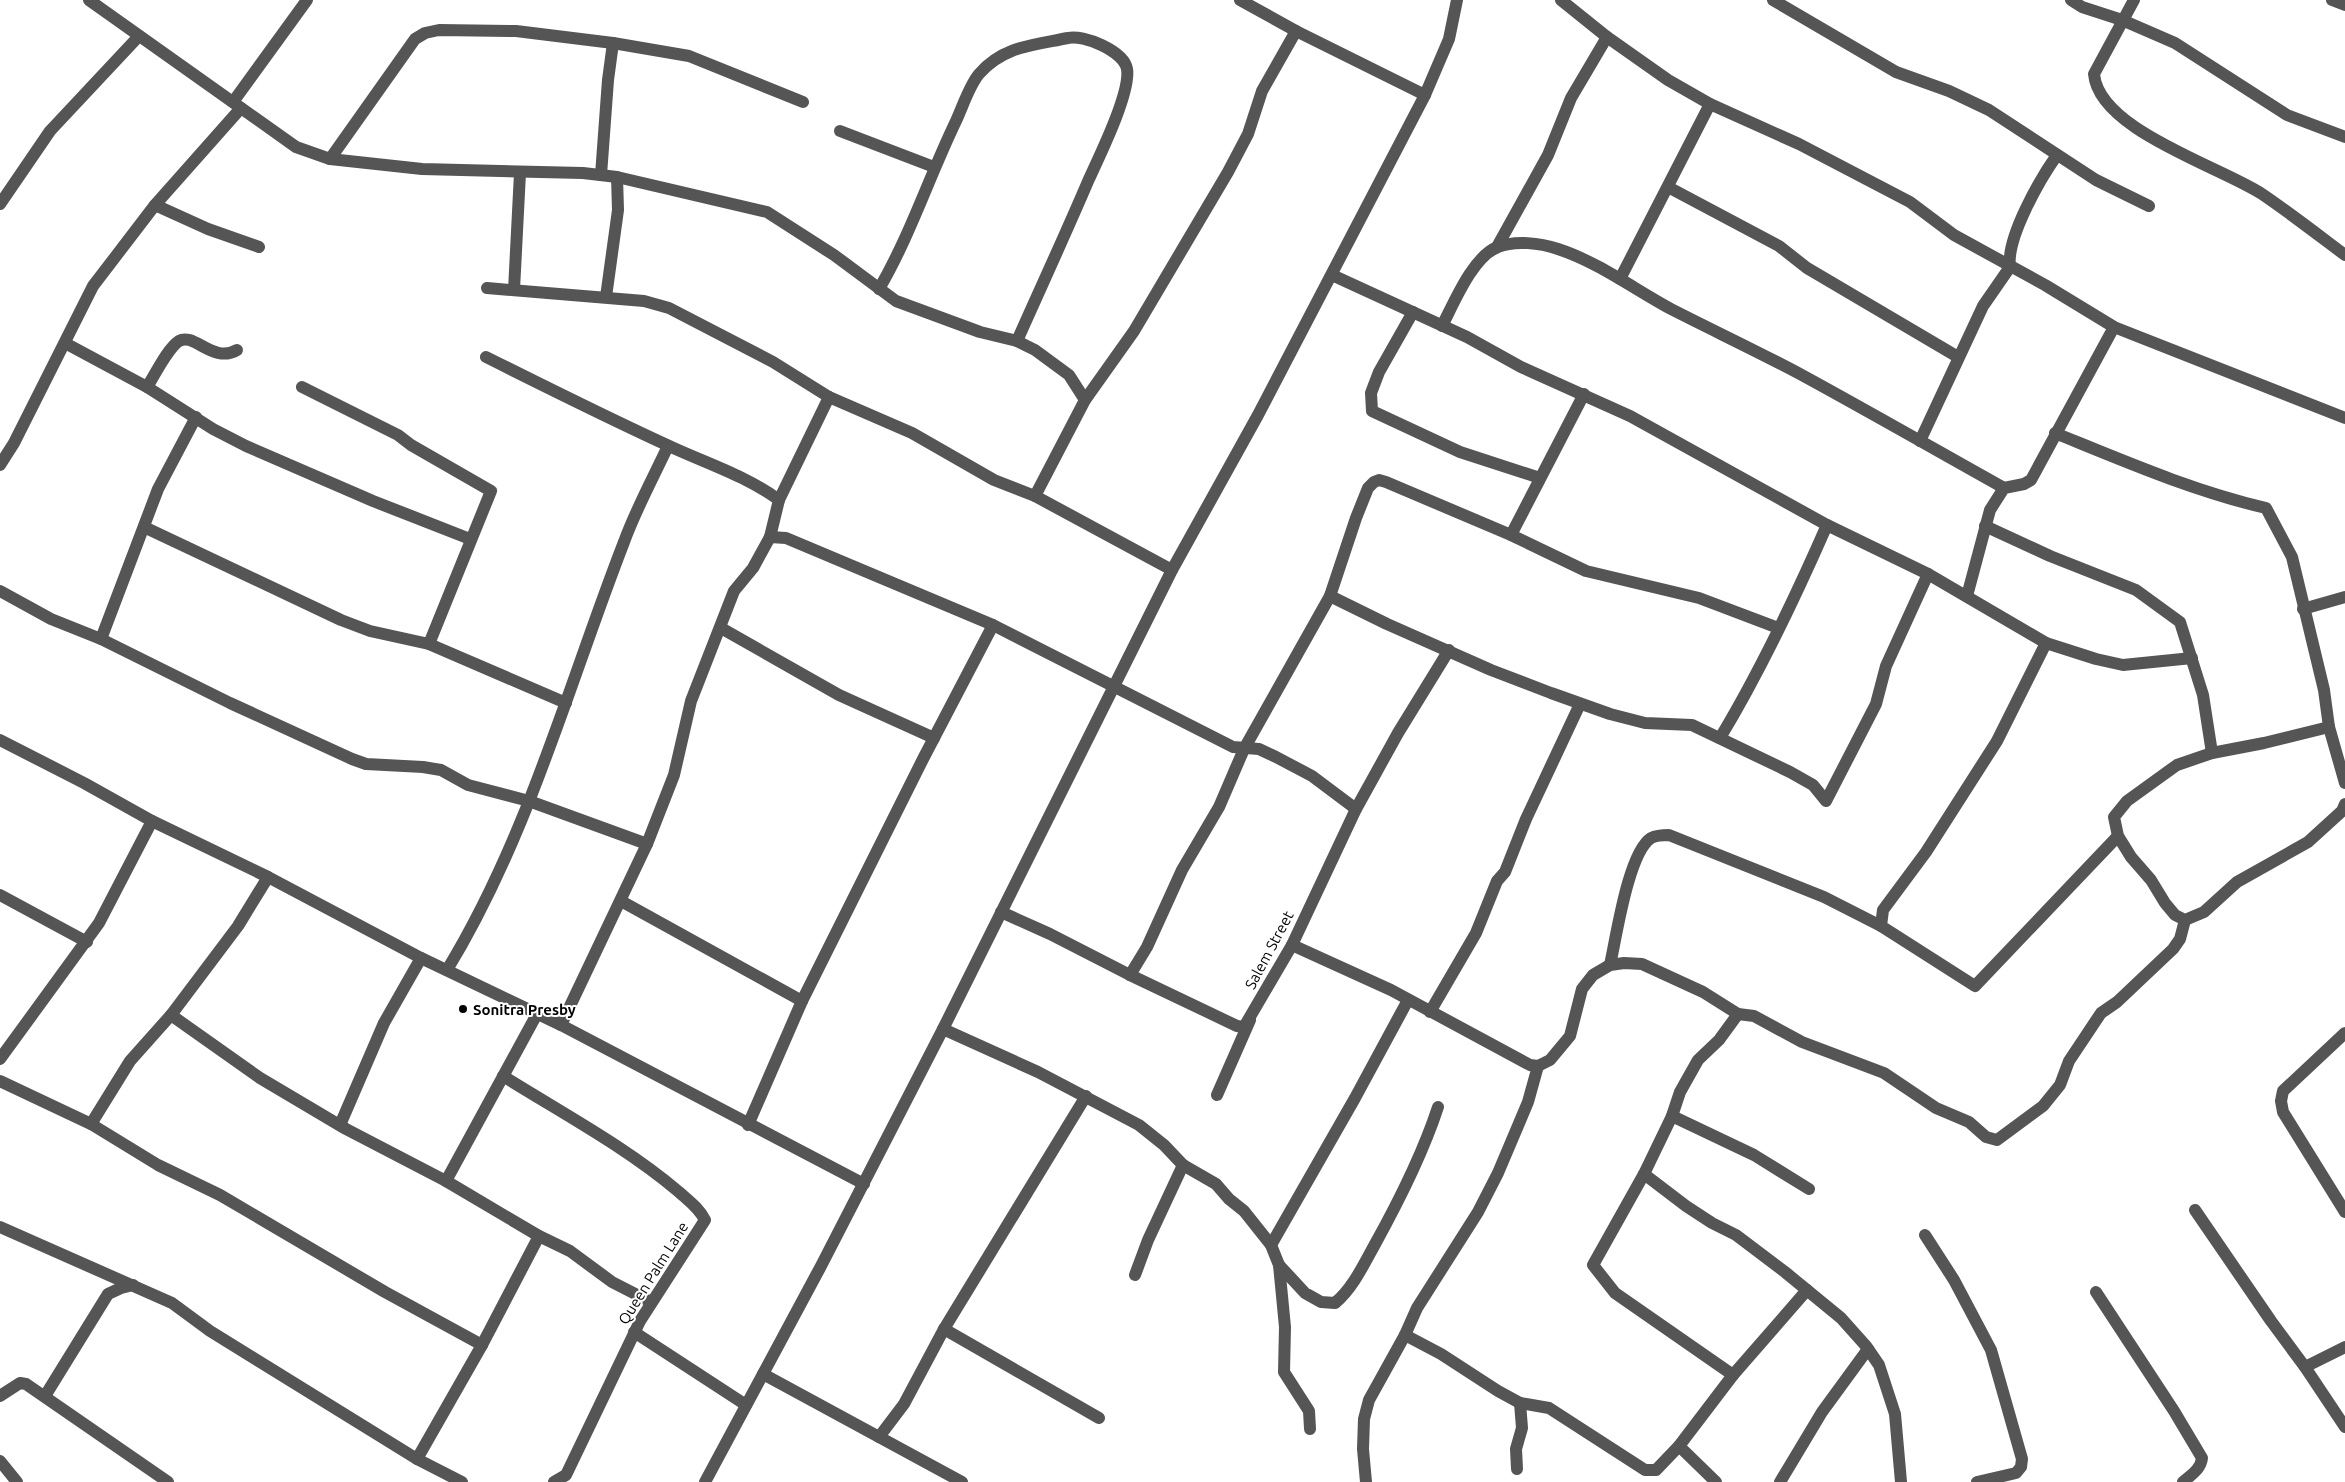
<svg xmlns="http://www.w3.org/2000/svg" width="2345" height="1482" viewBox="0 0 2345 1482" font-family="Ubuntu,sans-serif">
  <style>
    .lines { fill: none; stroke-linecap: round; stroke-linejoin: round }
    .minor { stroke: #555; stroke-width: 12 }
    .poi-dot { fill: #000; stroke: #fff; stroke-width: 2 }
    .labels { text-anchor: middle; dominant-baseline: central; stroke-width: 4; stroke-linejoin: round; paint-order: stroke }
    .street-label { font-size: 15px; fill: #000; stroke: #fff }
    .poi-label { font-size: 15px; font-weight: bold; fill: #000; stroke: #fff; text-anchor: start }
  </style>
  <rect width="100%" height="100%" fill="#fff"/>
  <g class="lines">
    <!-- minor -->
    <g class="minor">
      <path d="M89,0l207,147 34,12 92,10 161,4 34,4 150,35 67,43 62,46 84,31 37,9 18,9 34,25 16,25"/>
      <path d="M1240,0l56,31 129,64"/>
      <path d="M1561,0l46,37 61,43 42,24 89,40 111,58 44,33 91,50 69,42 231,91"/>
      <path d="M1773,0l123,72 53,19 40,19 107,70 53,26"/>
      <path d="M2071,0l11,7 40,13 53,23 112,72 58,22"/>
      <path d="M2134,0l-40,74c5,56 125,92 168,120 28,19 55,40 83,61"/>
      <path d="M2332,0l13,5"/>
      <path d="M233,102l74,-102"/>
      <path d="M840,131l94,36"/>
      <path d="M330,159l85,-120 10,-6 14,-3 77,1 97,12 76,13 114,46"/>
      <path d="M601,175l7,-95 5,-37"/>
      <path d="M1668,187l111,59 28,22 151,89"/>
      <path d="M0,204l50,-73 89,-95"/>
      <path d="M155,205l53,24 51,18"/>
      <path d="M1497,247l51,-92 23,-57 36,-61"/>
      <path d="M1332,275l135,62 54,30 109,49 197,109 101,49 118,69 50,16 27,6 69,-7"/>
      <path d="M1620,279l90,-175"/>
      <path d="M487,288l157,13 25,7 104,54 56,35 83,36 82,47 41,16 137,74"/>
      <path d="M879,289c31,-53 50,-112 77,-168 7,-15 13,-35 23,-47 24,-28 55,-29 89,-36 15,-4 56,13 59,31 4,23 -27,86 -38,110 -23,54 -48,108 -72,162"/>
      <path d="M514,290l6,-117"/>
      <path d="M606,297l12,-87 -1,-33"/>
      <path d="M1413,312l-34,60 -8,21 1,18 88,41 80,26"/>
      <path d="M1442,326c12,-23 31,-70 56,-79 17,-7 42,-4 60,2 40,13 76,40 113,60 43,22 86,42 129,65 68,37 136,76 204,114"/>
      <path d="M65,343l82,44 66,42 33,17 127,55 97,38"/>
      <path d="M486,357c60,30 120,60 181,88 38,18 78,30 112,55"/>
      <path d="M147,387c8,-12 20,-38 32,-46 15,-9 34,23 58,9"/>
      <path d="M302,387l96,48 13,10 80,46 -62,153"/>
      <path d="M2055,433c69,28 138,58 211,75l26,49 32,133 5,37 16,56"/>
      <path d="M1920,441l63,-135 27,-39c-4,-29 30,-88 47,-112"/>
      <path d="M0,465l14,-22 79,-157 62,-81 86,-97"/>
      <path d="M1035,496l50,-96 49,-69 94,-159 20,-38 14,-43 34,-60"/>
      <path d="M1985,526l65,30 86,34 44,32 23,73 9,58"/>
      <path d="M144,527l197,93 29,11 59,13 137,59"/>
      <path d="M1511,535l73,-141"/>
      <path d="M770,537l16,1 207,87 240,122 26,2 17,8 36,19 44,33"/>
      <path d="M0,591l51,28 50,20 129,64 122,56 14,5 57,3 18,3 27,15 61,16 118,43"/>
      <path d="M1330,596l57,28 104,46 60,23 59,21 35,9 47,2 98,47 23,13 13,16 50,-97 10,-38 42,-92"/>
      <path d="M1967,596l23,-86 14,-22 20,-4 7,-4 83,-153"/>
      <path d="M2303,609l42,-12"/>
      <path d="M721,628l118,67 95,43"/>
      <path d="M101,639l57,-150 38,-72"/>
      <path d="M2046,643l-49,98 -71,111 -43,58 -2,16 94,60 143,-150"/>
      <path d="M2329,727l-65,16 -52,10 -35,12 -50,36 -13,16 4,19 13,21 20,23 14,23 10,12 10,5 19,-8 33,-30 71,-40 34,-31 3,-7"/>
      <path d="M1720,738c41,-68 75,-140 107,-213"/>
      <path d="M0,740l84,43 68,38 116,56 153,81 140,67 303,159"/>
      <path d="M0,895l87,47"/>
      <path d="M621,901l181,100"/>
      <path d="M1001,912l49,22 80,41 107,51 7,1 48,-82 64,-136 42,-76 51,-83"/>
      <path d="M1292,945l99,45 139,75 8,1 12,-6 20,-24 12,-47 11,-14 17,-10 14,-2 18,1 61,28 35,22 16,2 48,26 82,31 52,35 33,14 17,15 11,3 46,-34 17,-21 9,-24 32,-48 16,-11 56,-53 7,-10 5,-19"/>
      <path d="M1610,965c6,-26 18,-112 41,-127 6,-3 12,-3 18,-3l155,62 57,29"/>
      <path d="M447,970c81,-133 121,-284 177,-428 12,-33 29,-64 44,-96"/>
      <path d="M1130,975l17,-28 35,-77 37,-63 25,-58 86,-153 26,-78 12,-30 6,-6 5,-2 7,2 125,53 75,36 113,27 79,30"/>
      <path d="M1430,1012l46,-79 21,-52 8,-9 21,-53 54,-115"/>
      <path d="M171,1015l89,63 86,51 100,52 93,55 31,15 42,31 39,20"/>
      <path d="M561,1025l86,-181 27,-69 17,-74 43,-110 19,-23 17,-31 9,-37 50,-103"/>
      <path d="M943,1029l95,43 101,53 25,20 19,20 33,19 13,15 15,12 27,34 8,20 26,28 16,9 14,1c17,-14 28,-37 39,-57 25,-45 48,-90 64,-139"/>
      <path d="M2345,1033l-62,58 -2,10 2,11 62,100"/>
      <path d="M0,1059l99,-136 53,-102"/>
      <path d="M503,1076c59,37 123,71 176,116 10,9 20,16 26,28l-65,101 -74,154 -12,7"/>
      <path d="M0,1081l91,43 67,41 62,30 165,97 97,53"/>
      <path d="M1217,1095l33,-75"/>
      <path d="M1672,1116l82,39 55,34"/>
      <path d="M91,1124l39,-63 41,-46 67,-89 30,-49"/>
      <path d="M340,1125l44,-102 37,-65"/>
      <path d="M748,1125l54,-124 121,-242 70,-134"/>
      <path d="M1644,1174l42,32 26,17 24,12 49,37 56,46 25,28 13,19 16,49 6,68"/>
      <path d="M446,1181l91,-167"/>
      <path d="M2195,1210l76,111 34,46 40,60"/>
      <path d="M0,1227l172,76 38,28 207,128 45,23"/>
      <path d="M1925,1235l29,45 37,70 31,109 -1,8 -5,6 -39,9"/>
      <path d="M1271,1245l84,-147 53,-98"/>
      <path d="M1279,1265l6,62 -1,45 25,39 1,18"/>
      <path d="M1135,1275l13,-35 35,-75"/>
      <path d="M2096,1292l78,119 28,47c-1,11 -11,17 -19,24"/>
      <path d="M944,1329l155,89"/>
      <path d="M634,1332l112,73"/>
      <path d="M1405,1335l36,19 57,37 22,12 29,5 96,62h11l23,-24 54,-71 74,-85"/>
      <path d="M2305,1367l40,-20"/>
      <path d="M763,1374l199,108"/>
      <path d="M1733,1375l-118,-82 -22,-28 51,-91 28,-58 8,-24 18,-32 21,-20 19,-26"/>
      <path d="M0,1396l20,-13 6,1 142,98"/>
      <path d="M45,1396l63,-102 13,-6 12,-3"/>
      <path d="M879,1437l25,-33 40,-75 142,-233"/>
      <path d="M1679,1446l37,36"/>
      <path d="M417,1459l65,-114 57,-109"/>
      <path d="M0,1461l17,21"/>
      <path d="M1517,1469l-1,-20 6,-21 -2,-25"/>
      <path d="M705,1482l116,-216 122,-237 229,-459 86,-155 167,-320 24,-56 8,-39"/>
      <path d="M1366,1482l-3,-33 1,-30 5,-19 36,-65 12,-27 61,-96 20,-39 30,-71 10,-36"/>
      <path d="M1780,1482l42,-70 46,-63"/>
    </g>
  </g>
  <!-- markers -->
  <circle class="poi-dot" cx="463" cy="1009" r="5"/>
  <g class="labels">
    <!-- street labels -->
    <g class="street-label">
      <text transform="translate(1269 950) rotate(-62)">Salem Street</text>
      <text transform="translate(653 1273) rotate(-58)">Queen Palm Lane</text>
    </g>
    <!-- poi labels -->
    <g class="poi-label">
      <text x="473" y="1009">Sonitra Presby</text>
    </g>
  </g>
</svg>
